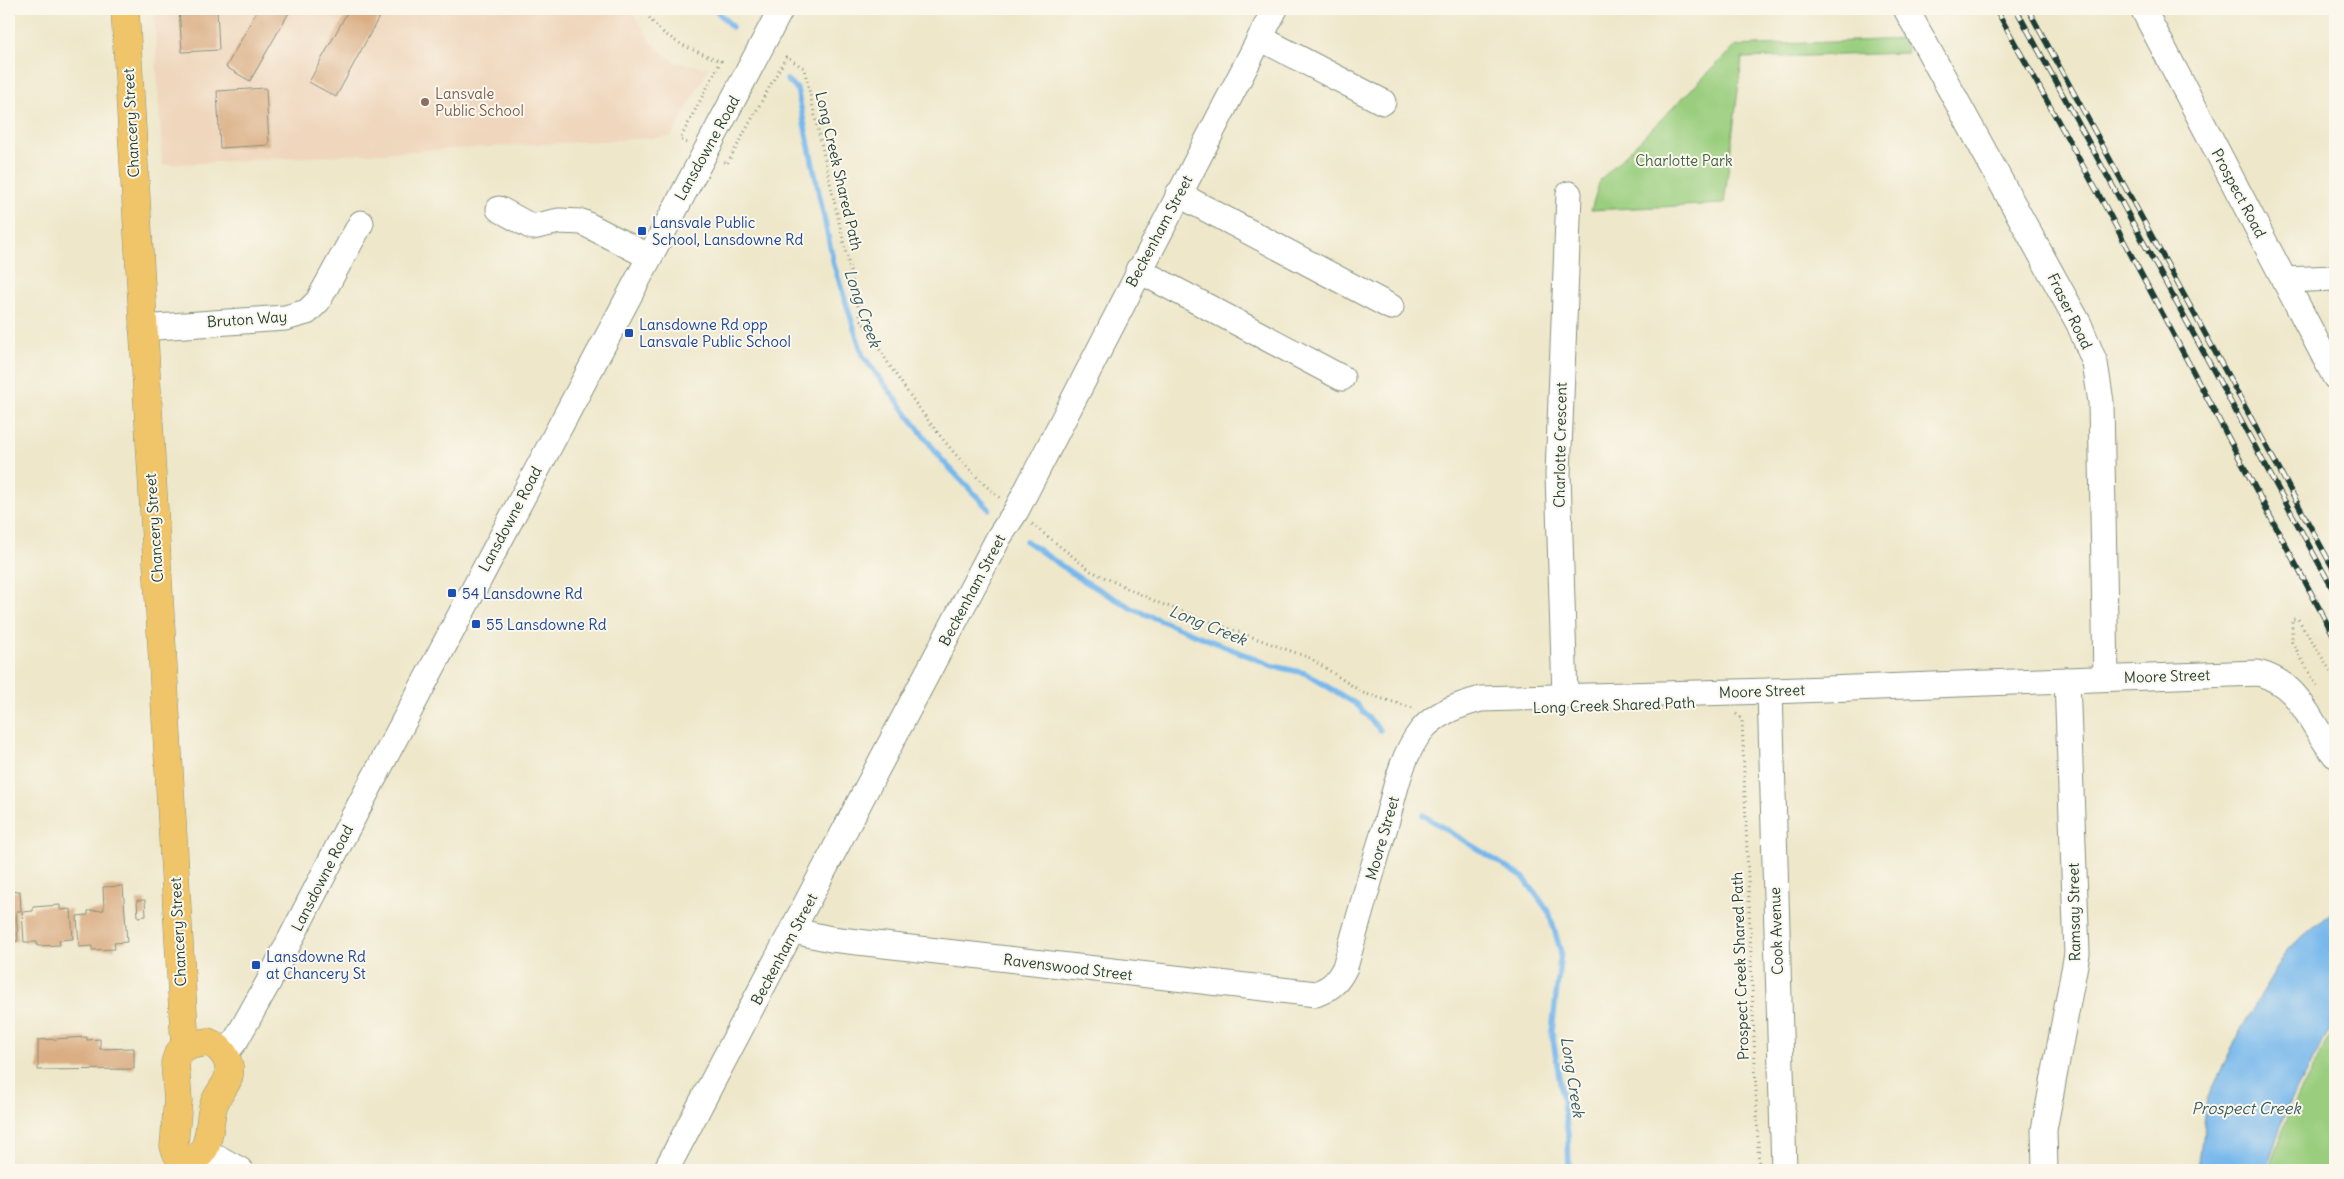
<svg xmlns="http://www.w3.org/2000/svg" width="2344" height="1179" viewBox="0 0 2344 1179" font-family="Delius,sans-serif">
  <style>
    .built { fill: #efd6bc }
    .green { fill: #9ace7e; stroke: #5c8659 }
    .water { fill: #77b8ec; stroke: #4b7a90 }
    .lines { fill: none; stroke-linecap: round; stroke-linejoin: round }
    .stream { stroke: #77b8ec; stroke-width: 5.5 }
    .building { fill: #daad83 }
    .minor-casing { stroke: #86927f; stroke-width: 27 }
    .major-casing { stroke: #86927f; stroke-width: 29 }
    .path { stroke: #86927f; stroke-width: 3; stroke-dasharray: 1 4; stroke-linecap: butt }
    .minor { stroke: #fff; stroke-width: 25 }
    .major { stroke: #f0c469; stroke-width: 28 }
    .rail-casing { stroke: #1f3d34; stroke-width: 5.5 }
    .rail { stroke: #fbf7ec; stroke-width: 4; stroke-dasharray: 11; stroke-linecap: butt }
    .education-dot { fill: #8d6e63; stroke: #fbf7ec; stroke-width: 2 }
    .transit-dot { fill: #1a4fb4; stroke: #fbf7ec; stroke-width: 2 }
    .labels { text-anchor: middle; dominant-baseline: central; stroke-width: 4; stroke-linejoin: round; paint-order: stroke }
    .education-label { font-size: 15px; fill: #785e54; stroke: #fbf7ec; text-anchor: start }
    .street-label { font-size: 15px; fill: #1f3d34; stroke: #fbf7ec }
    .park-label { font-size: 15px; fill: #3e6146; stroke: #fbf7ec }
    .transit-label { font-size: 15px; fill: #164399; stroke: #fbf7ec; text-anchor: start }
    .water-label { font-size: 16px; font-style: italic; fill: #355c62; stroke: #fbf7ec }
  </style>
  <rect width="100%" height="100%" fill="#fbf7ec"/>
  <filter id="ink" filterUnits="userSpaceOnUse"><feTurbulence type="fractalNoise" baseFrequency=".02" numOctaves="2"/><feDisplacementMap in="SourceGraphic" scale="10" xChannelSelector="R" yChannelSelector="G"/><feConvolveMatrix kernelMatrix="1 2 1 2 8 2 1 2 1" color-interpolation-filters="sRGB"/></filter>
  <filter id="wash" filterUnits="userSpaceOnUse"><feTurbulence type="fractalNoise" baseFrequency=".0096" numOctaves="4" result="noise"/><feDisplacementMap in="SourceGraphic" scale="20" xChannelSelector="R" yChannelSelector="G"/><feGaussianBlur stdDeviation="1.12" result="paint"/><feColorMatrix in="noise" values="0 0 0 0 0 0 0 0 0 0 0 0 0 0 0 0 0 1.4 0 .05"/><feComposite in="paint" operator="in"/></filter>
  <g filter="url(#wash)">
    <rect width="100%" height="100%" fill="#eee7ca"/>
    <!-- built -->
    <path class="built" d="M154,9h476l22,34 23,19 34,6 -38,69 -509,28z"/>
    <!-- green -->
    <g class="green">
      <path d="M1904,39l4,14 -166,5 -18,146 -133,6 9,-30 135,-134z"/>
      <path d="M2335,1028v142h-67l23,-62z"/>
    </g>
    <!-- water -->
    <path class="water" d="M2335,909v112l-47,84 -22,65h-68l9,-71 33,-68 48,-82z"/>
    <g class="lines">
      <!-- stream -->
      <g class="stream">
        <path d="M715,9l17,18"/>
        <path d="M787,80l10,9 37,176 29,91 79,104 47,49"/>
        <path d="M1026,541l53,37 56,32 138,56 32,7 51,31 24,26"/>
        <path d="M1423,815l101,63 25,34 12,40 -9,80 16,102 1,36"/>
      </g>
    </g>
    <g id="blocks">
      <!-- building -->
      <g class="building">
        <path d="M179,9h38l2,41 -37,2z"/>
        <path d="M258,9h33l-41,72 -24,-14z"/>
        <path d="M349,9h14l16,8 -43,80 -27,-15z"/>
        <path d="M266,88l3,57 -49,3 -3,-57z"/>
        <path d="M123,886l4,56 -13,1 1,6 -23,1v-4l-13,1 -2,-31 11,-1v-4l16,-1 -1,-23z"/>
        <path d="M20,891l1,20h-5l2,30 -9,1v-50z"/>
        <path d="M137,900h8l1,16 -8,1z"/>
        <path d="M60,905v5l11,-1 2,30 -14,1 1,5 -23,1v-4h-13l-2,-30 11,-1v-4z"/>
        <path d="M87,1037v3l13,-1v10l34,-1v21l-96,1v-30z"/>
      </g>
    </g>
  </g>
  <g filter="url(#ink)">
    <use href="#blocks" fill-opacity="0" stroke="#86927f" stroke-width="1"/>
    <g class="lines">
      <!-- minor casing -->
      <g class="minor-casing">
        <g id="minor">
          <path d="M1906,9l173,315 16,39 6,39 5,276"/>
          <path d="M2143,9l192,368"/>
          <path d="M1260,38l123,64"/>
          <path d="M1178,194l213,113"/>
          <path d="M499,209l33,18 27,-6 23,1 66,34"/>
          <path d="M1138,270l204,108"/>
          <path d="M2284,280l51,-2"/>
          <path d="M142,328l143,-10 22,-6 11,-11 43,-78"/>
          <path d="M1770,691l14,479"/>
          <path d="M1565,696l-7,-222 11,-280"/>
          <path d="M794,931l37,8 485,55c15,-6 22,-12 29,-27 13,-46 26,-93 40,-140 9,-31 15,-69 36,-96 14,-18 38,-26 60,-32l289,-8 488,-18c45,12 50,50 77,82"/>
          <path d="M224,1055l12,-15 32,-57 80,-156 433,-818"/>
          <path d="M204,1150l36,20"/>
          <path d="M666,1170l333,-633 17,-26 259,-502"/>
          <path d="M2045,1170l-1,-40 33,-176 -10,-274"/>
        </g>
      </g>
      <!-- major casing -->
      <g class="major-casing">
        <g id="major">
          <path d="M125,9l60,1037"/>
          <path d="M208,1042c16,6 27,25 18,41 -4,7 -9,13 -12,21 -7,20 0,49 -25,56l-12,-6 -3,-8 4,-46 -3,-37 3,-9 7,-8z"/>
        </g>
      </g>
      <!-- path -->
      <g class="path">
        <path d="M644,9c16,30 46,40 77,52l-41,78 7,4"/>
        <path d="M724,162l3,2 59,-107 18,11 57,251c35,59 86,136 139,179"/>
        <path d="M1032,524l59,47 68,32 151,55 53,35 50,15"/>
        <path d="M2317,686l-25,-44v-23h6l37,59"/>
        <path d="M1736,714l6,5 17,451"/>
      </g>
      <!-- minor -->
      <use href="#minor" class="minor"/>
      <!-- major -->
      <use href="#major" class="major"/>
      <!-- rail casing -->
      <g class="rail-casing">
        <g id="rail">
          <path d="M1996,9l108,195 231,434"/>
          <path d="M2016,9l319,584"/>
          <path d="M2028,9l307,563"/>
        </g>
      </g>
      <!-- rail -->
      <use href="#rail" class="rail"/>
    </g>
  </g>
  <!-- markers -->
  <circle class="education-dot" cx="425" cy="102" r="5"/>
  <g class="transit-dot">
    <rect x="637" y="226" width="10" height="10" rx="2.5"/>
    <rect x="624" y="328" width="10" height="10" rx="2.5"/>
    <rect x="447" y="588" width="10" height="10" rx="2.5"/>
    <rect x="471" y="619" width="10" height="10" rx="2.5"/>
    <rect x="251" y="960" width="10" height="10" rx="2.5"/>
  </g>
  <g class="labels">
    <!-- education labels -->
    <g class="education-label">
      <text x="435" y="93">Lansvale<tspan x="435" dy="17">Public School</tspan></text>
    </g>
    <!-- street labels -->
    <g class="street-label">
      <text transform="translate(131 123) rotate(-93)">Chancery Street</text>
      <text transform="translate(707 148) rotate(-61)">Lansdowne Road</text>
      <text transform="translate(839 171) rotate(77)">Long Creek Shared Path</text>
      <text transform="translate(2239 193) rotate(62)">Prospect Road</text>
      <text transform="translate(1159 231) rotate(-62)">Beckenham Street</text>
      <text transform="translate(2070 311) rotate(64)">Fraser Road</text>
      <text transform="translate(247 319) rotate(-4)">Bruton Way</text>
      <text transform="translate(1560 445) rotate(-89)">Charlotte Crescent</text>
      <text transform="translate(510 519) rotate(-62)">Lansdowne Road</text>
      <text transform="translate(154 528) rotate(-94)">Chancery Street</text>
      <text transform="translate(972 590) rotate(-62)">Beckenham Street</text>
      <text transform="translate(2167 676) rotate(-2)">Moore Street</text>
      <text transform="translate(1762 691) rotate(-2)">Moore Street</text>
      <text transform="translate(1614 705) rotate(-2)">Long Creek Shared Path</text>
      <text transform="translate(1382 838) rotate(-74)">Moore Street</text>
      <text transform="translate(322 878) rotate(-63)">Lansdowne Road</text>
      <text transform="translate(2074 912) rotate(-91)">Ramsay Street</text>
      <text transform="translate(1776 931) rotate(-92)">Cook Avenue</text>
      <text transform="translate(178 932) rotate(-93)">Chancery Street</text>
      <text transform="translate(784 949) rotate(-62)">Beckenham Street</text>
      <text transform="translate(1740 966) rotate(-92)">Prospect Creek Shared Path</text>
      <text transform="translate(1068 967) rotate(7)">Ravenswood Street</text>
    </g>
    <!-- park labels -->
    <g class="park-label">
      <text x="1684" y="160">Charlotte Park</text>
    </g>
    <!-- transit labels -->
    <g class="transit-label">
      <text x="652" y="222">Lansvale Public<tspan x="652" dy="17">School, Lansdowne Rd</tspan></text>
      <text x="639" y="324">Lansdowne Rd opp<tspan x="639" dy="17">Lansvale Public School</tspan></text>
      <text x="462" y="593">54 Lansdowne Rd</text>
      <text x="486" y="624">55 Lansdowne Rd</text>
      <text x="266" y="956">Lansdowne Rd<tspan x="266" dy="17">at Chancery St</tspan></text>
    </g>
    <!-- water labels -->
    <g class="water-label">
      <text transform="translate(863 308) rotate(71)">Long Creek</text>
      <text transform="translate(1208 625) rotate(22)">Long Creek</text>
      <text transform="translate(1573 1077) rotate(81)">Long Creek</text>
      <text x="2246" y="1108">Prospect Creek</text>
    </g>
  </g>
  <!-- margin -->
  <rect width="2344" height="1179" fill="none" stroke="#fbf7ec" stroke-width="30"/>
</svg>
